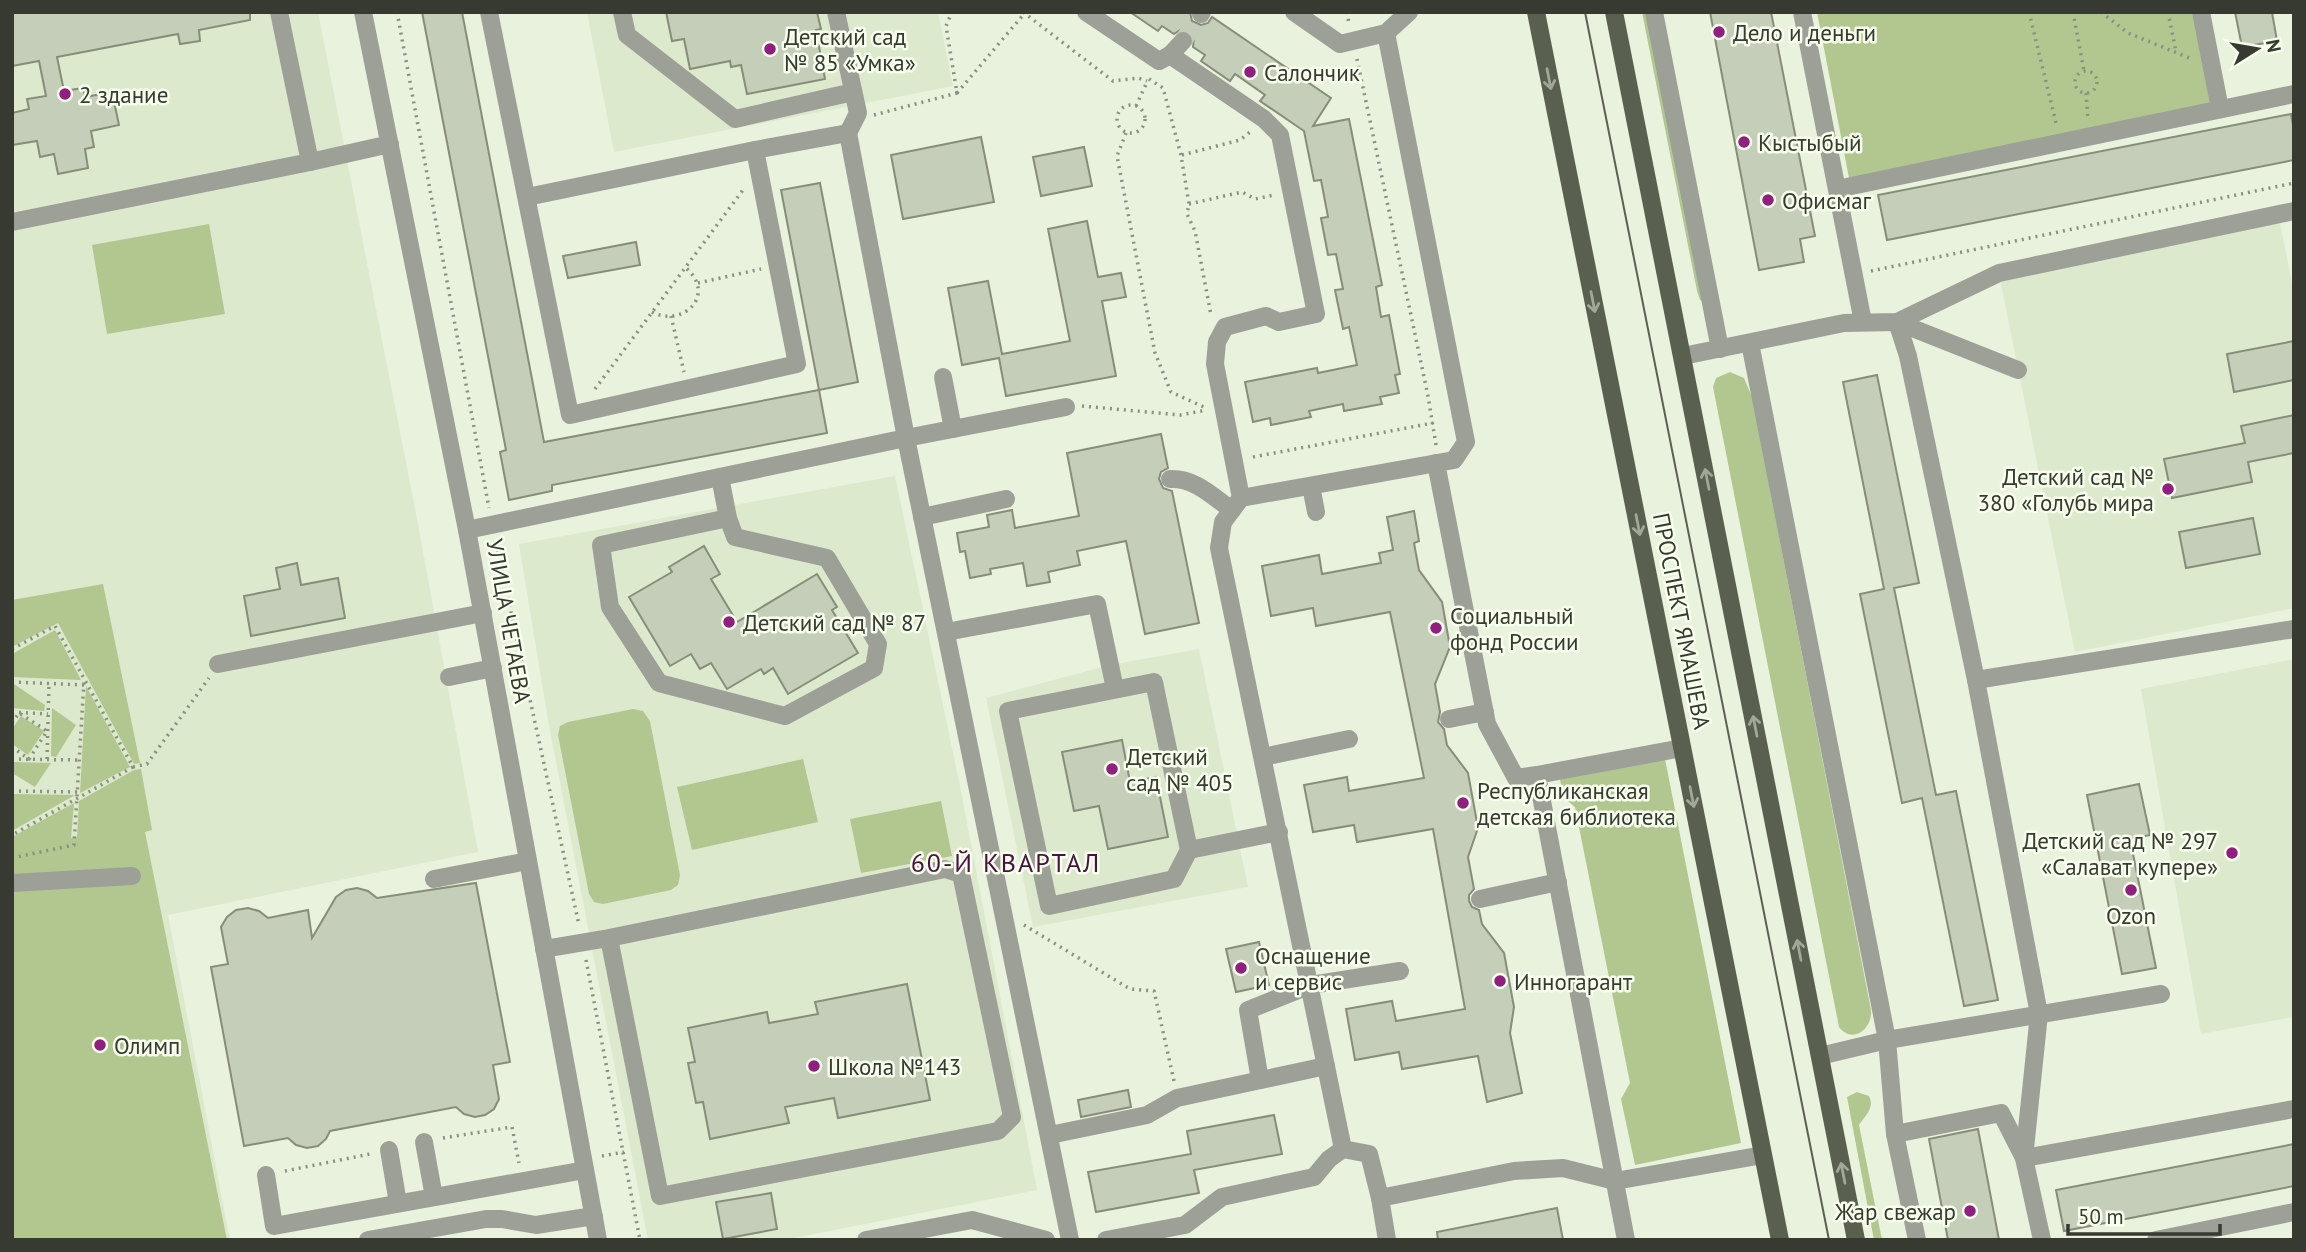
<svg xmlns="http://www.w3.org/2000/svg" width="2306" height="1252" viewBox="0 0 2306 1252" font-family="'PT Sans',sans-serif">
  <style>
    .built { fill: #dde9cc }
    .green { fill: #b2c790 }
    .building { fill: #c5ceb8; stroke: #868e7a; stroke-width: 2 }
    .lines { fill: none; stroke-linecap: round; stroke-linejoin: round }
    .minor-tunnel { stroke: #c5cdba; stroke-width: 18; stroke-dasharray: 18 9; stroke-linecap: butt }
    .path { stroke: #899081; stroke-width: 3.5; stroke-dasharray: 2 5; stroke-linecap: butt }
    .minor { stroke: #9ca097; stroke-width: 18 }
    .major { stroke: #5a6050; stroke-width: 18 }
    .tram { stroke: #5b6054; stroke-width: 2 }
    .oneway { stroke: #a1a897 }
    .poi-dot { fill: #901f80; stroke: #f7ffed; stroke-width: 2.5 }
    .labels { text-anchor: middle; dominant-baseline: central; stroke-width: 5; stroke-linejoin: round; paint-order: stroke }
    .poi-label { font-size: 23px; fill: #363a31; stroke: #f7ffed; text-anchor: start }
    .street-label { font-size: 23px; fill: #363a31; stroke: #f7ffed }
    .quarter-label { font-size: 26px; letter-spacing: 2px; fill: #481340; stroke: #f7ffed }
  </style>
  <rect width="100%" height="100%" fill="#e9f2dc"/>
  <!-- built -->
  <g class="built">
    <path d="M12,12h306l100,512 60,328 -310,63 62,325h-218z"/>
    <path d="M587,12h351l15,74 -339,66z"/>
    <path d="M2280,223l14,70v315l-219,44 -75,-373z"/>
    <path d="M895,476l65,310 77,404 -253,50h-136l-100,-520 -29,-176z"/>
    <path d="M1199,649l49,238 -215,40 -47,-229 124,-33z"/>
    <path d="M2294,659v358l-93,17 -60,-345z"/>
  </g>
  <!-- green -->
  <g class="green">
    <path d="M1642,12h11l51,290 -4,-2 -3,-9z"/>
    <path d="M1817,12h376l18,97 -362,69z"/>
    <path d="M209,224l16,90 -118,20 -15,-89z"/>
    <path d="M1730,372l14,6 8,19 119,613c2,18 -18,35 -32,17l-126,-640 3,-9z"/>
    <path d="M103,584l37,179 -6,1 -76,-141 -46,24v-47z"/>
    <path d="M55,630l26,50 -69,-3v-23z"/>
    <path d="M14,684l31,21 -1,6 -32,-3z"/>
    <path d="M86,686l44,81 -50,26z"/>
    <path d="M52,708l24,17 -20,32 -5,-1z"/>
    <path d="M633,709l10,2 7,10 30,154 -2,10 -7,5 -68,14 -9,-2 -5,-8 -31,-159 2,-9 8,-4z"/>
    <path d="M21,716l23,15 -16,24 -16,-11v-15z"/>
    <path d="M803,759l15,63 -126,28 -15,-63z"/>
    <path d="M1665,759l76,384 -106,22 -14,-66 9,-16 -55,-276 -12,-10 -3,-18z"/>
    <path d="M12,762l39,1 -16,24 -23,-14z"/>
    <path d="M141,769l11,61 -7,2 82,408h-215v-403l62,-34 -3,35 6,-1 2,-36 55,-31z"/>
    <path d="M12,794l63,1 -63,36z"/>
    <path d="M941,801l11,55 -91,17 -11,-54z"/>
    <path d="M1857,1092l12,4c6,12 -4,20 -10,29l23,115h-8l-27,-143z"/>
  </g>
  <!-- building -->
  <g class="building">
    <path d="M12,12h238v8l-51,10 1,11 -20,3 -2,-10 -121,23 7,34 19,-3 2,9 27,-5 7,33 -28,6 3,16 -9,2 3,19 -30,6 -4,-20 -14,3 -3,-16 -25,4v-32l17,-4 -2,-10 19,-3 -7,-35 -27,5z"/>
    <path d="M422,12h40l82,430 275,-52 8,43 -275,52v6l-43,9 -9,-48 6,-2z"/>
    <path d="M666,12h151l4,17 -5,1 9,49 -78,15 -6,-29 -10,2 -1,-6 -40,8 -6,-30 -12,2z"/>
    <path d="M1130,12h60l2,9 9,4 7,-2 4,-6 119,81 -18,28 36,-7 33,166 -6,2 5,30 8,-2 11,59 -5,1 4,18 -19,4 2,7 -38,7 -1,-7 -34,7 2,6 -40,8 -1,-7 -17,4 -8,-40 72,-14 1,5 39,-8 -8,-38 -6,2 -8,-39 8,-1 -7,-35 -8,1 -7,-37 7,-1 -7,-37 -7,1 -10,-50 -44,-30 5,-6 -30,-21 -5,7 -29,-20 4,-6 -12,-8 1,-9 -4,-6 -10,-2 -6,4 -12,-8 -4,5z"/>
    <path d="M1710,12h61l44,224 -15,3 4,23 -45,8z"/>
    <path d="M2235,12h37l5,29 -35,6z"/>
    <path d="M2291,114l3,17v29l-407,80 -9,-45z"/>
    <path d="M981,137l13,65 -91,17 -12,-64z"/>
    <path d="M1084,147l8,39 -51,10 -8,-39z"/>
    <path d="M820,183l38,199 -39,8 -38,-200z"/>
    <path d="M1087,221l11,56 23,-4 5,24 -24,4 14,75 -110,20 -7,-38 -37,7 -14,-77 40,-7 14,73 68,-13 -22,-112z"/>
    <path d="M636,242l4,23 -72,13 -5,-22z"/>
    <path d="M2294,341v39l-60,12 -7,-38z"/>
    <path d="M1877,375l42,208 -25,5 42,207 20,-4 42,209 -34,6 -42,-208 -20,5 -42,-209 24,-5 -41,-207z"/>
    <path d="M2294,415v38l-46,9 4,20 -80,16 -8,-39 81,-16 -4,-17z"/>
    <path d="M1161,434l7,34 -7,4 -2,7 4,9 9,3 27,132 -54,11 -19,-93 -49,10 3,14 -32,7 2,10 -23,4 -4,-23 -33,6 1,5 -21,4 -5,-27 -5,1 -3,-19 32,-6 -2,-12 25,-5 3,18 64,-12 -12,-63z"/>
    <path d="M1414,511l5,30 -5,2 5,27 23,32 8,45 -15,37 5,28 -2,10 6,7 3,16 21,28 10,55 -10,29 6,32 -5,6v6l3,6 7,3 3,14 22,29 10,54 -4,26 12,60 -35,9 -9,-46 -76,13 -3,-17 -44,8 -9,-51 46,-8 4,20 69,-12 -32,-180 -76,13 -3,-17 -41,7 -9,-47 43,-8 2,14 75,-13 -34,-166 -74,14 -3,-18 -42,8 -9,-50 57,-11 3,19 59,-11 -2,-10 14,-3 -6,-33z"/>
    <path d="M2253,518l7,36 -74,14 -7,-36z"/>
    <path d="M704,546l16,28 -9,5 26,43 80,-48 20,33 -5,3 26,43 -70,41 -15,-26 -9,6 -3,-5 -34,20 -16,-26 -11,6 -9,-15 -21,12 -41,-69 43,-25 -3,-5z"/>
    <path d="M297,563l4,22 37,-7 7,40 -94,18 -7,-40 36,-7 -4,-21z"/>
    <path d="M1122,740l8,42 26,-5 12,60 -60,12 -9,-43 -25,5 -12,-59z"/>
    <path d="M2139,784l11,51 -20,4 26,129 -34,6 -35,-179z"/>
    <path d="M476,883l34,179 -17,3 6,34 -5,10 -9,6 -10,2 -11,-3 -8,-7 -126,24 -4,8 -8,7 -11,2 -11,-3 -8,-7 -44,8 -33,-179 17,-3 -7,-37 6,-10 9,-7 12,-2 11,3 9,7 40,-8 4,28 24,-41 10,-7 11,-2 11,3 9,7z"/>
    <path d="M1259,942l10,43 -33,7 -10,-43z"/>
    <path d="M907,984l23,116 -92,18 -4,-20 -49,9 4,16 -79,16 -7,-37 -7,1 -8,-40 7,-1 -7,-34 79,-16 2,11 49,-9 -3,-12z"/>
    <path d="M1128,1090l3,17 -50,10 -3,-17z"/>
    <path d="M1274,1115l8,39 -88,16 5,23 -103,19 -8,-40 103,-18 -4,-23z"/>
    <path d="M1978,1129l21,111h-51l-19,-101z"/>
    <path d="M2294,1144v42l-230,45 -8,-41z"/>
    <path d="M771,1193l6,36 -54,10 -7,-37z"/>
    <path d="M1557,1208l6,32h-125l-1,-8z"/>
  </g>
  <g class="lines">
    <!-- minor-tunnel -->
    <path class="minor-tunnel" d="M1183,41l18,-27"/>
    <!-- path -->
    <g class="path">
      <path d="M397,12l92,496"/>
      <path d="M1023,12l90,69 25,-3 9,3"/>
      <path d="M1347,12l2,12"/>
      <path d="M2029,12l28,115"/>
      <path d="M2073,12l11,59"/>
      <path d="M2101,12l27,21 64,26"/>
      <path d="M2168,12l8,40"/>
      <path d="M1357,59l71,337 8,49"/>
      <circle cx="2086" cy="82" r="11"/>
      <path d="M1149,79l14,9 18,67 8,49 -2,10 8,17 16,84"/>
      <path d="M957,93l67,-79"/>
      <path d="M2086,93l2,26"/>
      <circle cx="1131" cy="119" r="14"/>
      <path d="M1136,106l11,-24"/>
      <path d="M874,115l83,-22 -11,-67 6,-14"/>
      <path d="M1126,133l-9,23 38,197 16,39 35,16"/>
      <path d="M1182,155l58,-15 10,-8"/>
      <path d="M1189,204l53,-12 13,7 19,-4"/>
      <path d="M1871,271l423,-88"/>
      <path d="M698,283l63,-14"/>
      <path d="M652,312c31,16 65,-17 34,-44"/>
      <path d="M671,316l13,56"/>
      <path d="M595,389l148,-199"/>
      <path d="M1082,406l98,9 27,-5"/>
      <path d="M1253,457l180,-34"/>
      <path d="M496,543l83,382"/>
      <path d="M12,649l43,-23 78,141 -121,68"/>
      <path d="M12,682l72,3"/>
      <path d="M12,712l36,2"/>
      <path d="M12,723l7,-10 28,18 -18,28 -17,-12"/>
      <path d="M12,759l67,1"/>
      <path d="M47,759l2,-75"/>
      <path d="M133,767l14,-3 62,-86"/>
      <path d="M12,791l65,1"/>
      <path d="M12,858l62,-13 10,-164"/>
      <path d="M1024,925l106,64 24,2 20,90"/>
      <path d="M586,960l54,280"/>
      <path d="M443,1138l69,-11 7,36"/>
      <path d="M602,1156l22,-4"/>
      <path d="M285,1171l85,-17"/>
    </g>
    <!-- minor -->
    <g class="minor">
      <path d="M363,12l104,518 131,710"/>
      <path d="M489,12l81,403 227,-51 -42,-214 93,-17 58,305 164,802"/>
      <path d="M622,12l5,23 108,84 118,-27"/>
      <path d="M836,12l22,101 -10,20"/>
      <path d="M1086,12l73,49 11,-6 94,64 16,16 36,179 -37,8 -13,-6 -41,11 -8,15 -2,22 26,134"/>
      <path d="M1294,12l46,32 46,-11 23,-21"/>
      <path d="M1654,12l66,337"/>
      <path d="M1802,12l61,310"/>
      <path d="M2201,12l19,97"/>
      <path d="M1201,14l1,-2"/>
      <path d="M1386,33l80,409 -12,18 -213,38 -18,24 -4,26 124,601 26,5 11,44 134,-27 49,-3 52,13 148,-26"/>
      <path d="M1170,55l13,-14"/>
      <path d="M310,162l80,-18"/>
      <path d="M1837,189l457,-95"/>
      <path d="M527,197l228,-47"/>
      <path d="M12,222l298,-60 -31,-150"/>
      <path d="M1897,322l11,34 68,324 63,334 -15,144"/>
      <path d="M1897,322l121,48"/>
      <path d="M1750,343l137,697 8,94 22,106"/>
      <path d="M1683,356l161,-33 53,-1 102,-49 295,-62"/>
      <path d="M943,377l10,52"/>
      <path d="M1436,463l51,261 29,54 21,-3"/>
      <path d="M720,477l8,41 -127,27 9,62 49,76 126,33 89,-48 4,-24 -51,-86 -92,-21 -7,-19"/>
      <path d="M1170,479c25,-1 42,17 62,31"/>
      <path d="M1311,486l5,26"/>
      <path d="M922,517l84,-18"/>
      <path d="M467,530l439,-92 160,-31"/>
      <path d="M946,632l151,-28 18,85"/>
      <path d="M218,664l265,-51"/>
      <path d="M449,677l44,-9"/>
      <path d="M1976,680l318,-51"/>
      <path d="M1449,719l36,-7"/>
      <path d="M1263,757l86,-18"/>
      <path d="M1189,850l-15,29 -125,27 -41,-195 146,-29 35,168 90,-18"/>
      <path d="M434,879l94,-18"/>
      <path d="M12,883l120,-7"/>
      <path d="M1480,899l78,-17"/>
      <path d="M544,949l65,-11 51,258 338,-65 14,-14 -51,-243 -16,-5 -336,69"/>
      <path d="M1820,1056l67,-16 274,-46"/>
      <path d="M1260,1080l-12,-70 63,-25 89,-14"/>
      <path d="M1895,1134l106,-21 23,45 18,82"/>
      <path d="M1050,1135l97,-20 30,-17 149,-32"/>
      <path d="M424,1142l10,55"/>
      <path d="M389,1150l9,53"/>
      <path d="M2024,1158l270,-49"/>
      <path d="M266,1175l8,51 311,-56"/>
      <path d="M1380,1198l7,42"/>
      <path d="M368,1240l118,-21h16l34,6 58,-9"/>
      <path d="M866,1240l106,-20 74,20"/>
      <path d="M1106,1240l79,-15 37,-28 92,-20 15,-18 14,-10"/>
      <path d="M1626,1240l-89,-465 145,-27"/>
      <path d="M2156,1240l138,-28"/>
    </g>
    <!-- major -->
    <g class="major">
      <path d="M1536,12l244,1228"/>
      <path d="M1614,12l242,1228"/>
    </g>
    <!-- tram -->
    <path class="tram" d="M1585,12l244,1228"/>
  </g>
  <!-- one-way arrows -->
  <defs><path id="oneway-shaft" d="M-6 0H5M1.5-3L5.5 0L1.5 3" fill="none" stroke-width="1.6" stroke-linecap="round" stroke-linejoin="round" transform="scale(1.75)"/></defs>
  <g class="oneway">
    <use href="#oneway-shaft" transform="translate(1549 79) rotate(79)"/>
    <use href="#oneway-shaft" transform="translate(1593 302) rotate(79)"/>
    <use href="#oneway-shaft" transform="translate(1707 479) rotate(-101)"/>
    <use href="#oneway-shaft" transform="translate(1638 525) rotate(79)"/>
    <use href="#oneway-shaft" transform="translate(1755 726) rotate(-101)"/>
    <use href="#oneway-shaft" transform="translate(1692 797) rotate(79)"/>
    <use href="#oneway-shaft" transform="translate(1799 950) rotate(-101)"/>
    <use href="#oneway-shaft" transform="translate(1843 1173) rotate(-101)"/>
  </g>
  <!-- markers -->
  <g class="poi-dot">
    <circle cx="1719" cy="32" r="7"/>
    <circle cx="770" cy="49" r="7"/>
    <circle cx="1250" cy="72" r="7"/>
    <circle cx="65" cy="94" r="7"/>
    <circle cx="1744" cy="142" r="7"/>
    <circle cx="1768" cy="200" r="7"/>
    <circle cx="2168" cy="489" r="7"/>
    <circle cx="729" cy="622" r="7"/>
    <circle cx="1436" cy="628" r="7"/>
    <circle cx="1112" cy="769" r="7"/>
    <circle cx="1463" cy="803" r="7"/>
    <circle cx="2232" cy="853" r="7"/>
    <circle cx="2131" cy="890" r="7"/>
    <circle cx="1241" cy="968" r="7"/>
    <circle cx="1500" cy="981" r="7"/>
    <circle cx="100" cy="1045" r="7"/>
    <circle cx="814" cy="1066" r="7"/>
    <circle cx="1970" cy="1211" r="7"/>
  </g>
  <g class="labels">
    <!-- poi labels -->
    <g class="poi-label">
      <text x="1733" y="32">Дело и деньги</text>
      <text x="784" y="36">Детский сад<tspan x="784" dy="26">№ 85 «Умка»</tspan></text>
      <text x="1264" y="72">Салончик</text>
      <text x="79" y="94">2 здание</text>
      <text x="1758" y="142">Кыстыбый</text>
      <text x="1782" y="200">Офисмаг</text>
      <text x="2154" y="476" text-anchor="end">Детский сад №<tspan x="2154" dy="26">380 «Голубь мира</tspan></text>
      <text x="1450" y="615">Социальный<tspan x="1450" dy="26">фонд России</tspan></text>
      <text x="743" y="622">Детский сад № 87</text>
      <text x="1126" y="756">Детский<tspan x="1126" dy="26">сад № 405</tspan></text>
      <text x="1477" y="790">Республиканская<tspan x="1477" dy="26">детская библиотека</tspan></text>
      <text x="2218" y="840" text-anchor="end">Детский сад № 297<tspan x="2218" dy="26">«Салават купере»</tspan></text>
      <text x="2131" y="915" text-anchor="middle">Ozon</text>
      <text x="1255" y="955">Оснащение<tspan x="1255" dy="26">и сервис</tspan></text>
      <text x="1514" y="981">Инногарант</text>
      <text x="114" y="1045">Олимп</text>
      <text x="828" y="1066">Школа №143</text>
      <text x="1956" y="1211" text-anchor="end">Жар свежар</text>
    </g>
    <!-- street labels -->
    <g class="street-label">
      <text transform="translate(509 621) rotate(80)">УЛИЦА ЧЕТАЕВА</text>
      <text transform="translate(1682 621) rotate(79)">ПРОСПЕКТ ЯМАШЕВА</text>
    </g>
    <!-- quarter labels -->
    <g class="quarter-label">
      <text x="1006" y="862">60-Й КВАРТАЛ</text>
    </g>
  </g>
  <!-- border -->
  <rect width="2306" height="1252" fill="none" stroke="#363a31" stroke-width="28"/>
  <!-- north arrow -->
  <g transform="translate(2257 49) rotate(79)" stroke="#f7ffed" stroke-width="5" paint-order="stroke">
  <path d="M0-5L12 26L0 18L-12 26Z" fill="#363a31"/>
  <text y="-10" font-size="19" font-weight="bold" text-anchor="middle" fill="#363a31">N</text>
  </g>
  <!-- scale -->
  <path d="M2068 1224v10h152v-10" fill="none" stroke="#363a31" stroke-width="3.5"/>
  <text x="2078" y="1224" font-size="21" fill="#363a31" stroke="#f7ffed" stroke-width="5" paint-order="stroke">50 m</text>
</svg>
